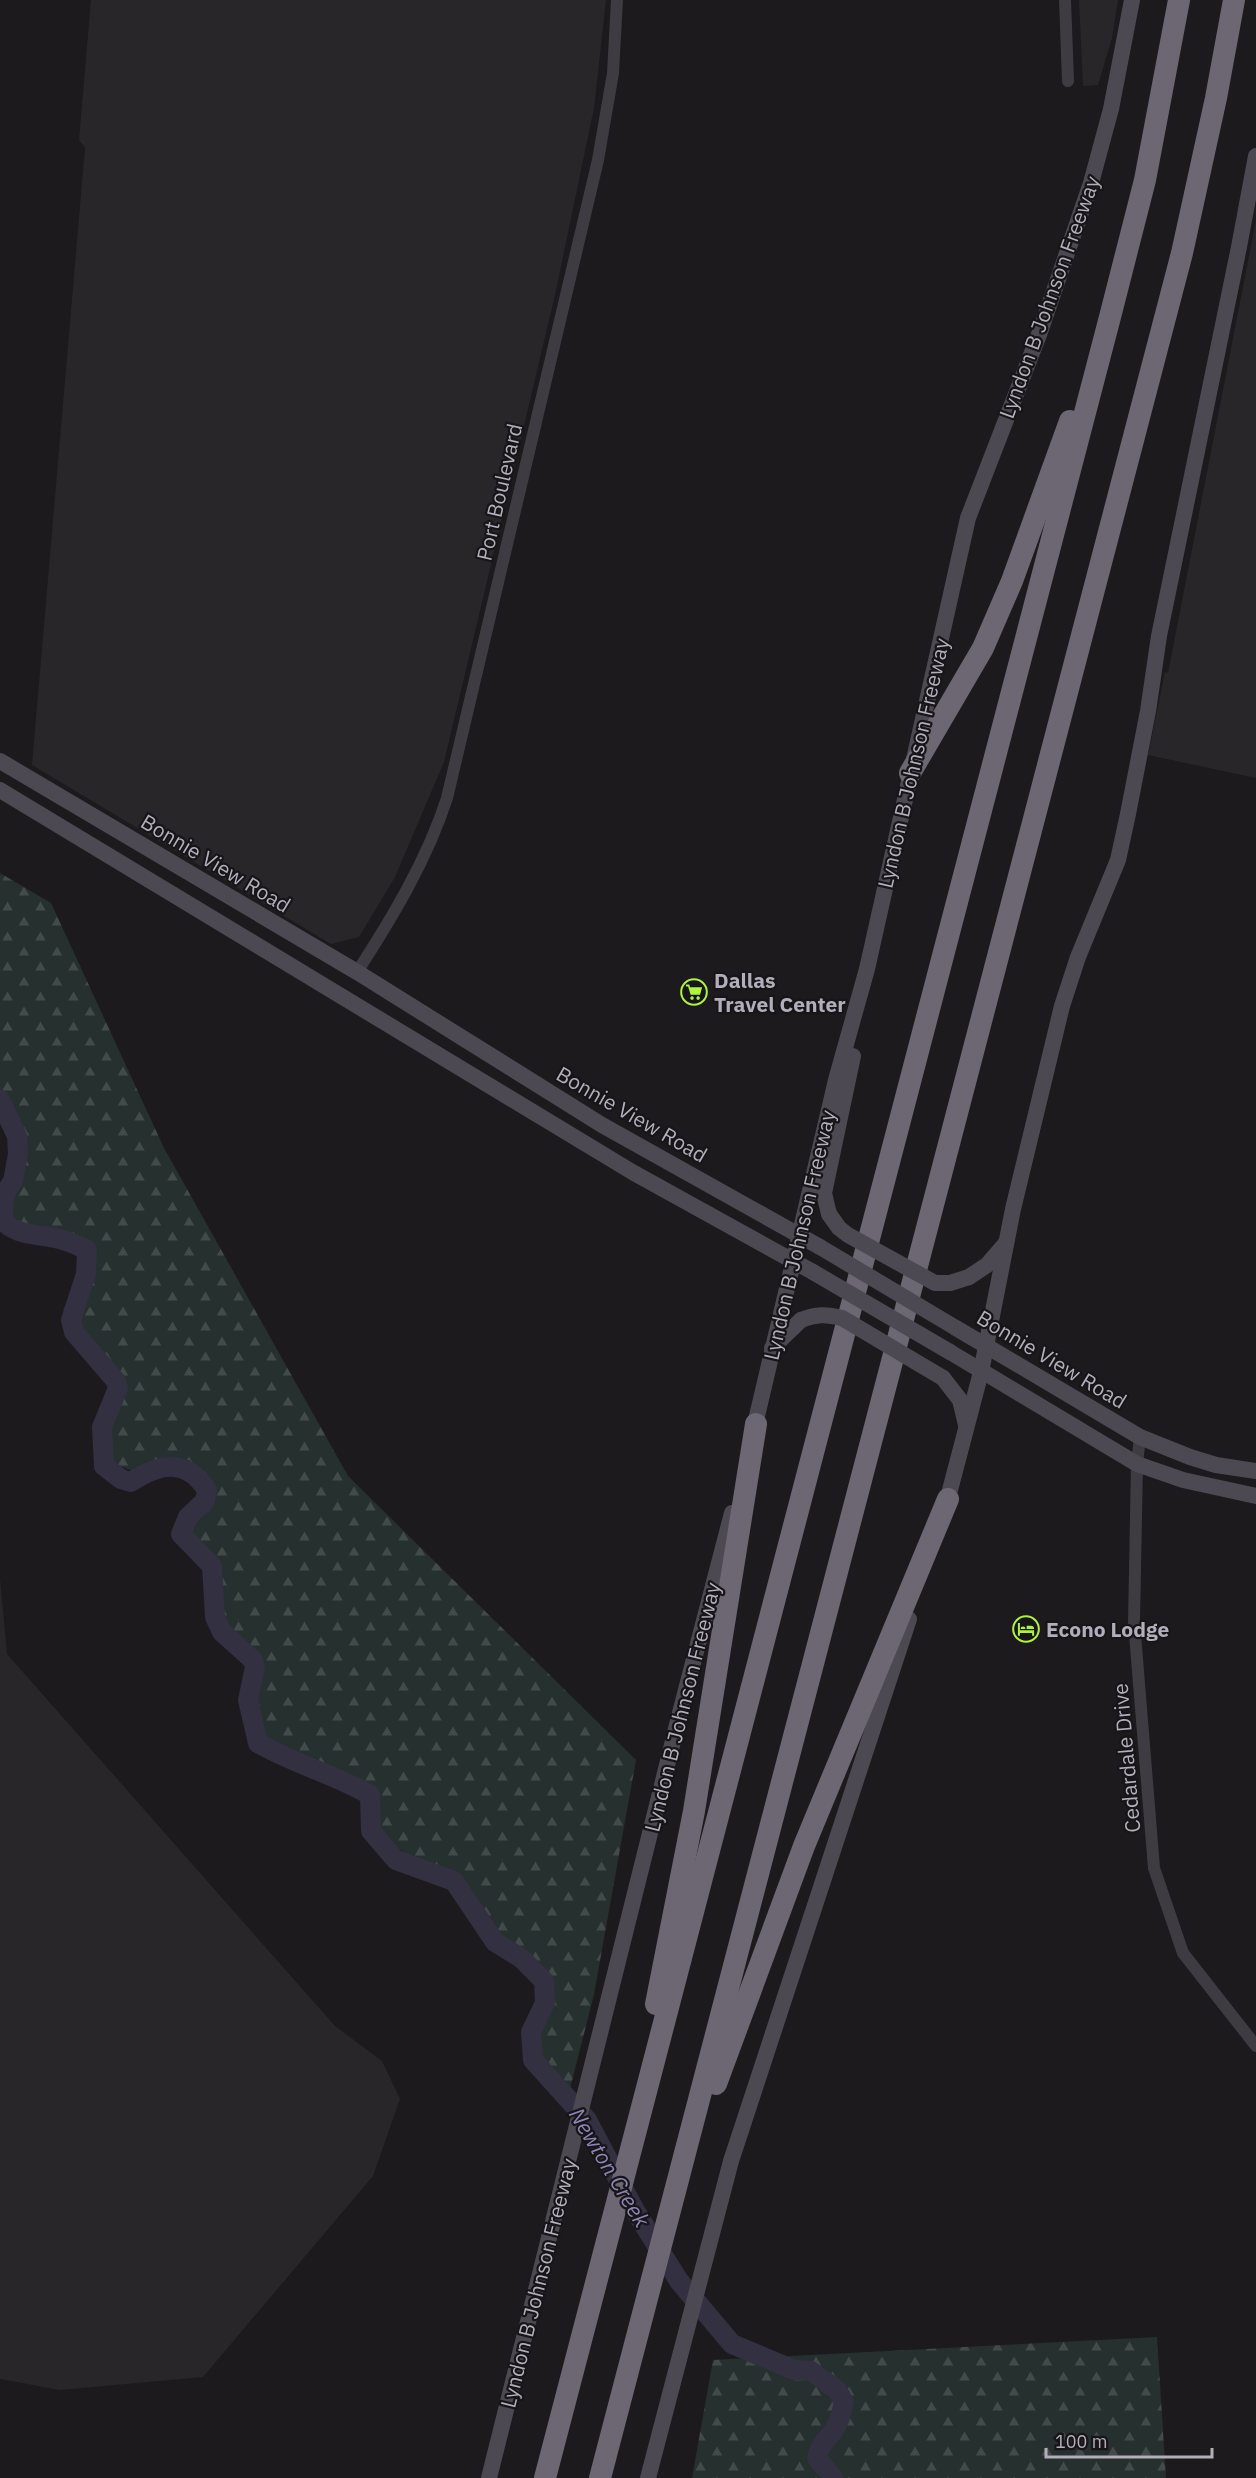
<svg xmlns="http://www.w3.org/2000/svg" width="1256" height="2478" viewBox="0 0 1256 2478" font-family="'IBM Plex Sans',sans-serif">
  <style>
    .built { fill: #29262a }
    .forest { fill: url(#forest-firs) }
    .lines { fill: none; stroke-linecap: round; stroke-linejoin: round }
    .river { stroke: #323041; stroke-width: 20 }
    .minor { stroke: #3f3b42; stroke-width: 12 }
    .secondary { stroke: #4d4952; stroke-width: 16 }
    .motorway { stroke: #6c6773; stroke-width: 22 }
    .secondary-bridge { stroke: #4d4952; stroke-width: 16 }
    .labels { text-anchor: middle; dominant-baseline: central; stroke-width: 4.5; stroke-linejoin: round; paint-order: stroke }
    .street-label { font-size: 21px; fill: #b3adbc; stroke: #171518 }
    .poi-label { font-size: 21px; font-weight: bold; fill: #b3adbc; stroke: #171518; text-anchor: start }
    .water-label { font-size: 22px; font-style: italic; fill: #8d85b6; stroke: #171518 }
  </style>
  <defs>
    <pattern id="forest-firs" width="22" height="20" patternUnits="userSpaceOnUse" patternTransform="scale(1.5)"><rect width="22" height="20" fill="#26302e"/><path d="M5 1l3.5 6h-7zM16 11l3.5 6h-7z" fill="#434b4a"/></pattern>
  </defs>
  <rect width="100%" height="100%" fill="#1c1a1d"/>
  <!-- built -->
  <g class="built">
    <path d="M91,0h515l-12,108 -39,187 -111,467 -49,115 -36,60 -28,7 -299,-179 53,-617 -6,-8z"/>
    <path d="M1079,0h39l-6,38 -14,47 -15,1z"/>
    <path d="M1256,220v558l-108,-23 17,-83 3,1z"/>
    <path d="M0,1579l7,75 328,372 47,35 18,38 -27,77 -170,201 -143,13 -60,-11z"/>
  </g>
  <!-- forest -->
  <g class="forest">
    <path d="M0,873l51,30 113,245 184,328 288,284 -42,234 -26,103 -31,-41 -12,-10v-23l9,-12 6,-31 -11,-24 -44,-28 -31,-53 -39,-13 -49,-42 -1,-33 -17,-12 -37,-17 -27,-3 -25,-17 -16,-41 12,-38 -36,-36 -3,-61 -34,-32 2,-18 21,-22 -1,-15 -15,-15 -42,2 -14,9 -29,-11 -5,-33 8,-33 10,-20 -43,-58 -11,-6 19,-38 -4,-36 -65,-10 -13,-16 7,-40 7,-20 -2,-18 -12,-24z"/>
    <path d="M1157,2337l9,141h-474l21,-118z"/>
  </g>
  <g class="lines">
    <!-- river -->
    <path class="river" d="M0,1100l17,36 1,18 -5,27 -9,14 -1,26c17,17 39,12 60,19 8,2 15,6 23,9l1,3 -1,22 -15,46 3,12 42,49 2,7 -16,39 2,39 17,13 10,3c29,-19 55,-24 76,8l-2,11 -17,16 -7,17 31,32 3,51 7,15 31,28 2,7 -7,33 10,43c36,21 76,31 112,52l1,36 25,29 58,21 41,61 26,16 23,23 1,22 -14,29 2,28 54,60 47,89 45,72 53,63 62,26 17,1 26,19 7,12c-2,10 -4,19 -10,28 -7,10 -15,15 -17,28l16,20"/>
    <!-- minor -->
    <g class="minor">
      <path d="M1065,0l3,81"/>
      <path d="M357,972c35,-54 70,-112 90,-174l151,-638 15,-87 4,-73"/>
      <path d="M1140,1437l-3,27 -3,158 20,246 29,85 73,93"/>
    </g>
    <!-- secondary -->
    <g class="secondary">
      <path d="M0,761l357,211 245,153 218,122"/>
      <path d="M0,790l634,383 179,99"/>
      <path d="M829,1214l-5,-21 29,-137"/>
      <path d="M969,1277l18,-12 19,-22"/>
      <path d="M956,1328l184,109 50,20 26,8 40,6"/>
      <path d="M772,1348l29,-28"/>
      <path d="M950,1352l187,112 46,16 73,16"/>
      <path d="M943,1378l17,22 6,25"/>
      <path d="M753,1433l83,-353 31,-111 101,-451 72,-186 51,-149 20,-74 21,-109"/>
      <path d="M945,1509l36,-137 32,-163 49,-203 16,-49 40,-97 10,-46 20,-103 11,-75 80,-389 17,-91"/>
      <path d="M489,2478l191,-765 52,-200"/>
      <path d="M648,2478l83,-317 178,-542"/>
    </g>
    <!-- motorway -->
    <g class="motorway">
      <path d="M910,773l73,-125 29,-67 58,-160"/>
      <path d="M656,2004l38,-193 62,-387"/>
      <path d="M716,2084l88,-238 144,-347"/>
      <path d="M545,2478l565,-2161 35,-137 34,-180"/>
      <path d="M600,2478l582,-2225 34,-155 18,-98"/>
    </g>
    <!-- secondary-bridge -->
    <g class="secondary-bridge">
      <path d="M829,1214l10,14 9,7 87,48h15l19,-6"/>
      <path d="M820,1247l136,81"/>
      <path d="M813,1272l137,80"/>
      <path d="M801,1320c15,-6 25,-6 41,-2l101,60"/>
    </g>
  </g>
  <!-- icons -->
  <defs>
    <g id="supermarket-ring" transform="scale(1.35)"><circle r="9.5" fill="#171518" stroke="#aff23d" stroke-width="1.5"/><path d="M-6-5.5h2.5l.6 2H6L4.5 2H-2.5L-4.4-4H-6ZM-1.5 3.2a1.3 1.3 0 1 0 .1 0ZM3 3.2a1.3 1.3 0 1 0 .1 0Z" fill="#aff23d"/></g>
    <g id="hotel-ring" transform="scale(1.35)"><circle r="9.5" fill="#171518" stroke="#aff23d" stroke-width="1.5"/><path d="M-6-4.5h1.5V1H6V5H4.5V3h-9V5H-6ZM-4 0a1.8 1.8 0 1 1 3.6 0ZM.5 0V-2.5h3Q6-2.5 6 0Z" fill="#aff23d"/></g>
  </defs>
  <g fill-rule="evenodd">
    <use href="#supermarket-ring" x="694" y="992"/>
    <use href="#hotel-ring" x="1026" y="1629"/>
  </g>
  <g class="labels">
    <!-- street labels -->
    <g class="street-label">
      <text transform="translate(1049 297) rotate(-70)">Lyndon B Johnson Freeway</text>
      <text transform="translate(499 492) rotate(-77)">Port Boulevard</text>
      <text transform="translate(913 763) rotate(-77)">Lyndon B Johnson Freeway</text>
      <text transform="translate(216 863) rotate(31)">Bonnie View Road</text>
      <text transform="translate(632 1114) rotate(30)">Bonnie View Road</text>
      <text transform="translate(799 1235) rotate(-77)">Lyndon B Johnson Freeway</text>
      <text transform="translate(1052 1359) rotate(31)">Bonnie View Road</text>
      <text transform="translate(682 1707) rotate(-76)">Lyndon B Johnson Freeway</text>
      <text transform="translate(1126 1758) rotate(-95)">Cedardale Drive</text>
      <text transform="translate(538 2283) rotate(-76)">Lyndon B Johnson Freeway</text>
    </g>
    <!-- poi labels -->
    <g class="poi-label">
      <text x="714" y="980">Dallas<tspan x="714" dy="24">Travel Center</tspan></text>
      <text x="1046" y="1629">Econo Lodge</text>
    </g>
    <!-- water labels -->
    <g class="water-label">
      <text transform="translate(610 2167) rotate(59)">Newton Creek</text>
    </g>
  </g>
  <!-- scale -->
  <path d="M1046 2448v9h166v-9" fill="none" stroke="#b3adbc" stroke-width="3"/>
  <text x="1055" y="2448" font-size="18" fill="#b3adbc" stroke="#171518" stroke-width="4.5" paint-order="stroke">100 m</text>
</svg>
